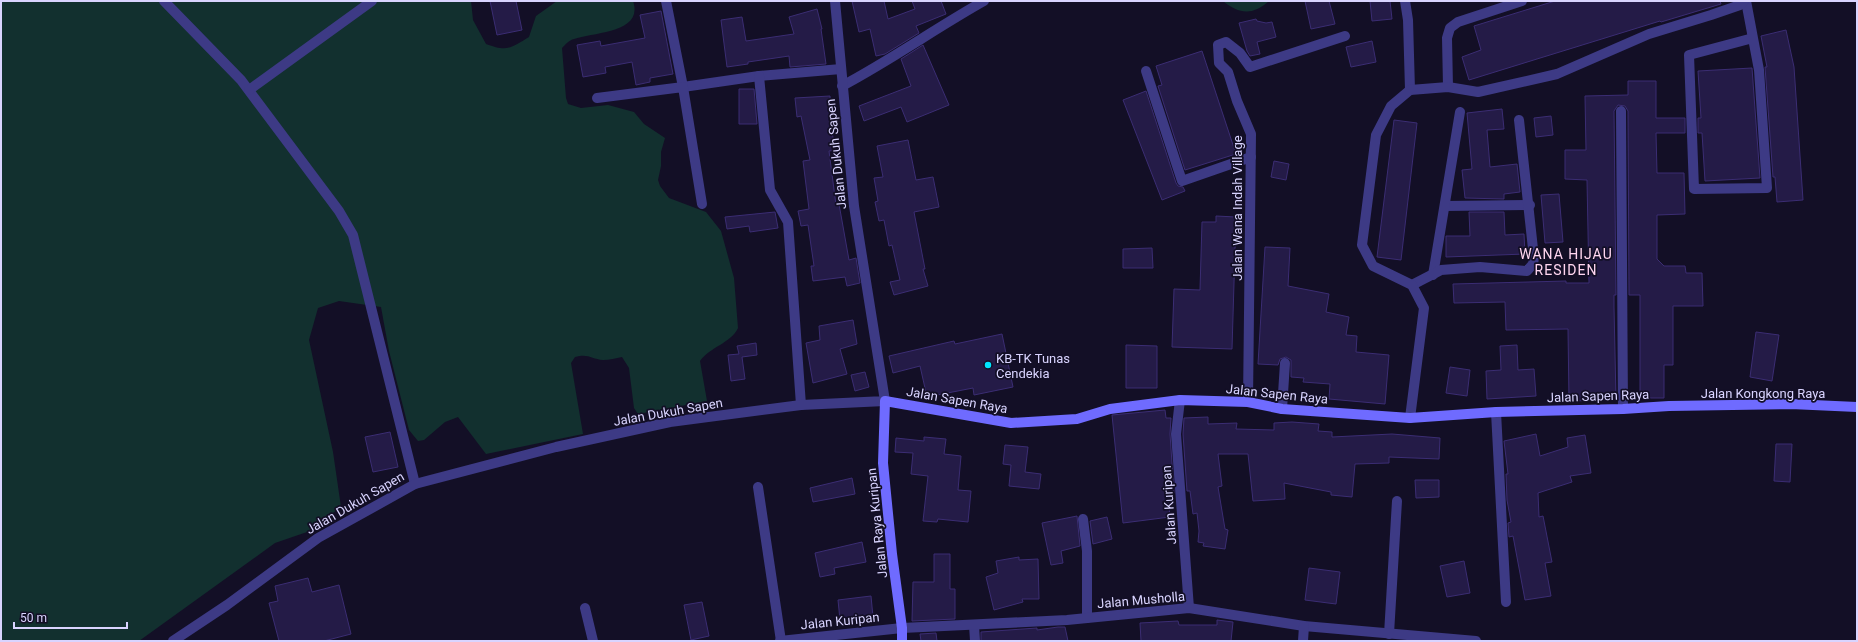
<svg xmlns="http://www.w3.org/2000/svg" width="1858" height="642" viewBox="0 0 1858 642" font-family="Roboto,sans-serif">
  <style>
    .green { fill: #12302f }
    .building { fill: #241b47; stroke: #3b2d73 }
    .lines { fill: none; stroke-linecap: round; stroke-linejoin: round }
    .street { stroke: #3d3a85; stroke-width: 10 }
    .secondary { stroke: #6f6bff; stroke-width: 10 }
    .poi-dot { fill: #00e5ff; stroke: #130f26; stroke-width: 1.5 }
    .labels { text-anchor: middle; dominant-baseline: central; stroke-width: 3.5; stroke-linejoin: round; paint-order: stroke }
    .street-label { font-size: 13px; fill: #d9d4ff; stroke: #130f26 }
    .poi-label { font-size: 13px; fill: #d9d4ff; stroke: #130f26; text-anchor: start }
    .neighbourhood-label { font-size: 14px; letter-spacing: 1px; fill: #ffd6f0; stroke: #130f26 }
  </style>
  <rect width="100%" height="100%" fill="#130f26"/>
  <!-- green -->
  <g class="green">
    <path d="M1,1h470l2,19 13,24c21,8 25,4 43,-7l7,-21 21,-15h76c11,32 -39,31 -59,38 -5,1 -9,6 -12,9l4,50 2,6 13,4 27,-3 26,7 10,12 21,14 -4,14v14l-3,14 2,6 9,12 37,14 15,19 13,47 4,50c-7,15 -28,19 -38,33l7,40 -69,13 -4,-6 -5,-40 -7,-11c-6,1 -13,3 -19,3 -11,-1 -15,-7 -28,-3l-4,6 12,71 -97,20 -28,-37 -13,5 -21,18 -6,1 -9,-11 -20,-79 -8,-44 -42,-6 -21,7 -9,32 24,112 8,55 -34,25 -32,11 -136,98h-138z"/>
    <path d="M1223,1h46c-17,15 -30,13 -46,0z"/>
  </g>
  <!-- building -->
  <g class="building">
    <path d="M490,1h26l6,29 -25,5z"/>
    <path d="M852,1h32l4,18 27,-10 -3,-8h29l5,13 -30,12 3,7 -34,21 -9,2 -6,-27 -11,3z"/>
    <path d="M1305,1h24l6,23 -24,5z"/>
    <path d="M1370,1h20l2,18 -20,2z"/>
    <path d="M1555,1h165l1,3 -60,18 -1,-1 -191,59 -7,-23 19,-7 -7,-24z"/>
    <path d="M817,9l5,20h-1l5,35 -36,3 -1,-11 -41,6v2l-21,3 -6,-47 21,-3 4,24 48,-7 -5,-17z"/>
    <path d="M661,11l12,63 -23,4v4l-14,3 -4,-23 -27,5 1,6 -23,4 -6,-32 23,-4 1,5 44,-8 -5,-23z"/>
    <path d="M1256,19l1,2 9,2 6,-1 4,15 -19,5 3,12 -10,2 -3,-5 -8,-28z"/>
    <path d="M1786,30l8,37 9,133 -26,2 -2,-25h-2l-8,-110h2l-6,-31z"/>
    <path d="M1372,41l4,21 -25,5 -5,-20z"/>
    <path d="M923,45l26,60 -42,17 -6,-15 -37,14 -5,-15 52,-20 -10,-27z"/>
    <path d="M1202,51l34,103 -51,16 -27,-84 4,-1 -6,-19z"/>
    <path d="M1752,68l8,110 -55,3 -3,-48h-4v-15h3l-3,-47z"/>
    <path d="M1628,81h28v37h29v15h-29l1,40h27l1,41 -28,1v44l7,7h21l1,7h16l1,33h-30v59h-9v33h-24v-103h-11l-1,-184 -3,-5 -7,-1 -4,6 2,184h-2v12l2,93 -47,1 -1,-72 -62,1 -1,-28 -51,1 -1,-19 113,-3v2h23l-2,-103 -22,-1v-29h21l-1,-54 43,-1z"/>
    <path d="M739,89h15l3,35h-18z"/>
    <path d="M1146,91l30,92 2,3 5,1 2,4 -23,9 -39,-100z"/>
    <path d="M830,96l1,21 3,15 -2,1 4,17 -7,1 7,54 3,-1 10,56 7,-2 4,25 -13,3 -2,-9 -32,4 -2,-15h3l-6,-41 -7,1 -3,-15 11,-2 -6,-48 7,-1 -9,-44 -4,1 -2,-19z"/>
    <path d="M1502,109l2,20 -17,1 3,37 27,-3 3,28 -16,2v5l-39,-1 -3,-28 10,-1 -5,-56z"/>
    <path d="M1551,116l2,19 -17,2 -2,-19z"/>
    <path d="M1394,120l23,3 -16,137 -24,-3z"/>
    <path d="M908,140l8,40 17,-3 6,30 -25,5 11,57h-2l5,17 -34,9 -4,-13 10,-2 -8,-35 -3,1 -5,-26 -5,1 -4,-19 3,-1 -4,-23 9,-1 -6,-31z"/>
    <path d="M1274,161l15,3 -3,16 -15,-3z"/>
    <path d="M1559,194l4,48 -18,1 -4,-48z"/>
    <path d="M775,212l3,16 -28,4 -1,-6 -22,3 -2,-12z"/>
    <path d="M1469,212h35l1,23 19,-1 1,20 -79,3v-21h24z"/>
    <path d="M1216,216l20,1 -4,132 -60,-2 2,-58 26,1 2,-68h14z"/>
    <path d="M1265,247l25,1 -2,38 41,8 -3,18 23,5 -3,18 11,1 -1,16 33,3 -4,49 -56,-5 1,-15 -27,-2 1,-4 -13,-1v-17l-5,-3 -6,2 -2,6 -20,-1z"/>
    <path d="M1152,248l1,20h-30v-19z"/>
    <path d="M853,320l4,24 -17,5 7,25 -34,9 -7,-40 14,-3 -1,-14z"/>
    <path d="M1756,332l23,3 -7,46 -22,-4z"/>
    <path d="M1002,334l11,53 -39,8 -1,-7 -46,9 -7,-31 -27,7 -4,-17 65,-15 1,3z"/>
    <path d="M756,343l1,12 -15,2 3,22 -14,2 -3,-26 11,-1 -2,-8z"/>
    <path d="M1126,345l31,1v42h-31z"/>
    <path d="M1517,345l1,25 16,-1 2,27 -49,3 -1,-28 15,-1 -1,-24z"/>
    <path d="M1450,367l20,3 -3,26 -21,-3z"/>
    <path d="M865,372l4,15 -14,4 -4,-16z"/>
    <path d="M1165,410l1,8h5l-1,16 4,59 -6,1 2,23 -47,6 -11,-108z"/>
    <path d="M1208,417v7l29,-1 -1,6 38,1v-7l18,-1 27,2 -1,7 14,1v5l60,-3 48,4 -1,21 -50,-2v6l-34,1 -3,33 -21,-2v-3l-47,-9 1,16 -32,2 -5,-47h-30l4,32 -4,1 7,42 3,1 -3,19 -22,-3 1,-3 -6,-1 1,-11 -2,-18 -4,1 -3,-23h-3l-4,-57 1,-16z"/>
    <path d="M390,432l8,35 -25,5 -8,-35z"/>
    <path d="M1536,434l4,22 28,-9 -1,-9 18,-3 6,38 -21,3 2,6 -34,11 1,24 4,-1 9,46 -7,1 6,33 -26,4 -12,-64 -4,1 -1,-14 3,-1 -4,-22 -1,-26h2l-4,-33z"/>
    <path d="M924,437l22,2 -2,15 17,2 -3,34 13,1 -3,31 -30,-3 -1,3 -14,-1 5,-45 -17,-2 2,-21 -18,-1 1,-14 28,3z"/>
    <path d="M1776,444h16l-2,38 -16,-1z"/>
    <path d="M1005,445l23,2 -3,25 16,2 -2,15 -30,-3 2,-21 -8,-1z"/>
    <path d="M852,478l3,16 -42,8 -3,-14z"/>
    <path d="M1415,480h24v17l-23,1z"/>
    <path d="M1077,516l3,30 -19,5 2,12 -12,2 -9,-42z"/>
    <path d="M1107,517l5,22 -19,5 -3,-23z"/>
    <path d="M862,542l4,20 -32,6 1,6 -15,3 -5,-24z"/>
    <path d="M934,554h16v35h5v30l-43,2 1,-39h21z"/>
    <path d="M1019,557v3l19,-1 1,40h-17l1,3 -29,8 -8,-33 12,-4 -2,-12z"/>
    <path d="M1464,561l6,32 -23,4 -7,-31z"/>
    <path d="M1309,568l31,4 -4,32 -31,-4z"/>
    <path d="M308,578l4,14 27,-7 12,49 -27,7h-45l-10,-38 9,-2 -3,-15z"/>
    <path d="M871,596l2,21 -33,3 -2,-20z"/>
    <path d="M702,602l7,34 -18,4 -7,-35z"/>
    <path d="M1217,620l16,2 -2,19h-90l-1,-18 38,-2 1,4h38z"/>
    <path d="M1058,627h7l3,14h-87v-9l56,-4v2z"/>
    <path d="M936,633l1,8h-16l-1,-7z"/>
  </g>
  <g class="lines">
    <!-- street -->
    <g class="street">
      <path d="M164,1l77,79 98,131 14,24 62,249"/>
      <path d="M666,1l17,86 76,-11 82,-7"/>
      <path d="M1405,1l3,19 2,70"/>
      <path d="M1746,1l13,69 8,118 -73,1 -5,-134 64,-17"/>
      <path d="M1146,71l36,110 69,-24"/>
      <path d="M759,76l11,114 18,32 13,183"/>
      <path d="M842,86c49,-26 94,-58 142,-85"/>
      <path d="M1448,87l-1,-49 3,-10 8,-6 64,-21"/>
      <path d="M249,90l123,-89"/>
      <path d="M597,98l86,-11 19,117"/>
      <path d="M1621,111l2,298"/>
      <path d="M1445,206l85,-1"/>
      <path d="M1433,275l27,-163"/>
      <path d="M1412,285l29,-15 39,-3 47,4 6,-7 1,-6 -15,-138"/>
      <path d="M1180,400l-4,34 13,174"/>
      <path d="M1248,402l3,-268 -14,-33 -9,-29 -9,-9 -1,-18 8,-3 14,11 10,14 95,-31"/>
      <path d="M1282,409l3,-46"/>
      <path d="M1496,412l10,190"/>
      <path d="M1410,418l14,-110 -12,-23 -39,-19 -11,-21 14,-110 15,-29 19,-16 38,-3 30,5 79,-18 92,-40 62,-19 29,-10 4,-4"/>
      <path d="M758,487l23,154"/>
      <path d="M1083,519l4,32v67"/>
      <path d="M585,608l8,33"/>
      <path d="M974,625l1,16"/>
      <path d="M1389,634l8,-133"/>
      <path d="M173,641l54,-36 91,-67 97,-54 141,-37 114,-25 131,-17 84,-4 -31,-195 -19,-205"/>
      <path d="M780,641l122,-13 165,-8 122,-12 115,18 172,15"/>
      <path d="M1303,641l1,-15"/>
    </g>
    <!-- secondary -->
    <path class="secondary" d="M902,641v-13l-10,-74 -9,-91 2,-62 126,22 66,-4 33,-10 70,-9 68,2 34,7 128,9 86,-6 127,-3 46,-3 122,-2 66,3"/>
  </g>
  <!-- markers -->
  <circle class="poi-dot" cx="988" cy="365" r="4"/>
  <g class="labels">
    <!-- street labels -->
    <g class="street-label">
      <text transform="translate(836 154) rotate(-96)">Jalan Dukuh Sapen</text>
      <text transform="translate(1237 208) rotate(-90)">Jalan Wana Indah Village</text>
      <text x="1763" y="393">Jalan Kongkong Raya</text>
      <text transform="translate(1277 394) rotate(6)">Jalan Sapen Raya</text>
      <text transform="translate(1598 396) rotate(-2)">Jalan Sapen Raya</text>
      <text transform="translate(957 400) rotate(10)">Jalan Sapen Raya</text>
      <text transform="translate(668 412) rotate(-10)">Jalan Dukuh Sapen</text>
      <text transform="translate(355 503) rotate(-30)">Jalan Dukuh Sapen</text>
      <text transform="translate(1169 505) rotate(-94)">Jalan Kuripan</text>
      <text transform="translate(877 523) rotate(-96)">Jalan Raya Kuripan</text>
      <text transform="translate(1141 600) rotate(-5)">Jalan Musholla</text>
      <text transform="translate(840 621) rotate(-6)">Jalan Kuripan</text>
    </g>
    <!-- poi labels -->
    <g class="poi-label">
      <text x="996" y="358">KB-TK Tunas<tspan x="996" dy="15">Cendekia</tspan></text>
    </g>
    <!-- neighbourhood labels -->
    <g class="neighbourhood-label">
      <text x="1566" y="254">WANA HIJAU<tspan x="1566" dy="16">RESIDEN</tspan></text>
    </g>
  </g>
  <!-- border -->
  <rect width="1858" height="642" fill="none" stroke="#d9d4ff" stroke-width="4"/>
  <!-- scale -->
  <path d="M14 622v6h113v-6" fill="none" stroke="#d9d4ff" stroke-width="2"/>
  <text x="20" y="622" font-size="12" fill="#d9d4ff" stroke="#130f26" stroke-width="3" paint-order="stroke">50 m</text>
</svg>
